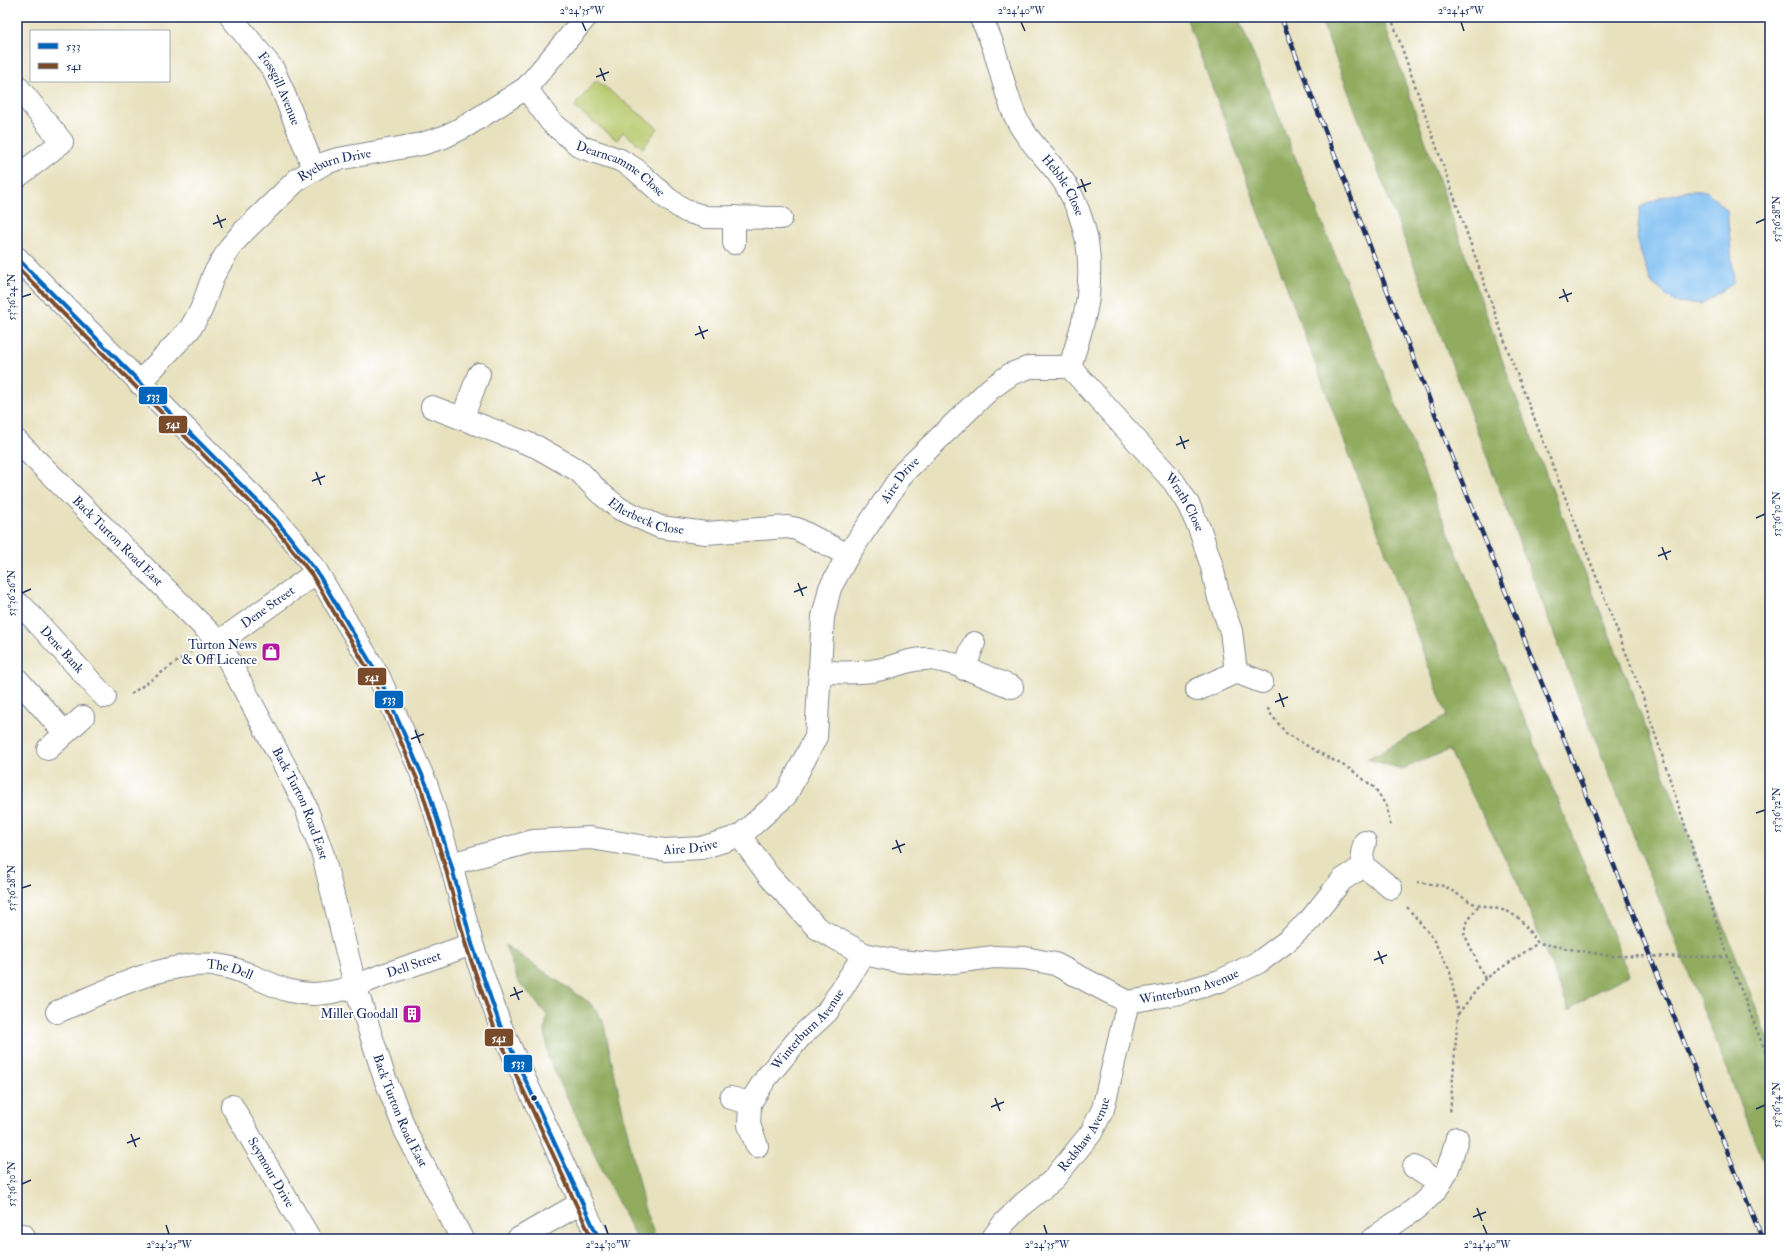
<svg xmlns="http://www.w3.org/2000/svg" width="1787" height="1256" viewBox="0 0 1787 1256" font-family="'IM FELL Double Pica',serif">
  <style>
    .green { fill: #b7c86b; stroke: #697c64 }
    .forest { fill: #91ac5f; stroke: #566e5e }
    .water { fill: #7ebef2; stroke: #4c76a8 }
    .lines { fill: none; stroke-linecap: round; stroke-linejoin: round }
    .minor-casing { stroke: #82888e; stroke-width: 24 }
    .major-casing { stroke: #82888e; stroke-width: 24 }
    .path { stroke: #82888e; stroke-width: 2.5; stroke-dasharray: 3 3; stroke-linecap: butt }
    .minor { stroke: #fff; stroke-width: 22 }
    .major { stroke: #fff; stroke-width: 22 }
    .rail-casing { stroke: #1b2f5e; stroke-width: 4.5 }
    .rail { stroke: #fff; stroke-width: 3; stroke-dasharray: 9; stroke-linecap: butt }
    .bus-1-casing { stroke: #fff; stroke-width: 7 }
    .bus-2-casing { stroke: #fff; stroke-width: 7 }
    .bus-1 { stroke: #0065bd; stroke-width: 4 }
    .bus-2 { stroke: #7a4b2a; stroke-width: 4 }
    .ticks { fill: none; stroke: #1b2f5e; stroke-width: 1.5 }
    .bus-dot { fill: #1b2f5e; stroke: #fff; stroke-width: 1.5 }
    .labels { text-anchor: middle; dominant-baseline: central; stroke-width: 4; stroke-linejoin: round; paint-order: stroke }
    .street-label { font-size: 13px; fill: #1b2f5e; stroke: #fff }
    .poi-label { font-size: 13px; fill: #1b2f5e; stroke: #fff; text-anchor: end }
    .line-badge { stroke: #fff; stroke-width: 1.5 }
    .badge-label { font-size: 11px; text-anchor: middle; font-weight: bold; fill: #fff }
    .neatline { fill: none; stroke: #1b2f5e; stroke-width: 1.5 }
    .ticks-label { font-size: 10px; text-anchor: middle; fill: #1b2f5e }
  </style>
  <rect width="100%" height="100%" fill="#fff"/>
  <filter id="ink" filterUnits="userSpaceOnUse"><feTurbulence type="fractalNoise" baseFrequency=".025" numOctaves="2"/><feDisplacementMap in="SourceGraphic" scale="8" xChannelSelector="R" yChannelSelector="G"/><feConvolveMatrix kernelMatrix="1 2 1 2 8 2 1 2 1" color-interpolation-filters="sRGB"/></filter>
  <filter id="wash" filterUnits="userSpaceOnUse"><feTurbulence type="fractalNoise" baseFrequency=".012" numOctaves="4" result="noise"/><feDisplacementMap in="SourceGraphic" scale="16" xChannelSelector="R" yChannelSelector="G"/><feGaussianBlur stdDeviation="0.9" result="paint"/><feColorMatrix in="noise" values="0 0 0 0 0 0 0 0 0 0 0 0 0 0 0 0 0 1.4 0 .05"/><feComposite in="paint" operator="in"/></filter>
  <g filter="url(#wash)">
    <rect width="100%" height="100%" fill="#e8e1be"/>
    <!-- green -->
    <path class="green" d="M596,80l62,48 -15,20 -20,-16 -6,8 -43,-33z"/>
    <!-- forest -->
    <g class="forest">
      <path d="M1186,17h52l391,958 -32,16 -28,19 -51,-127 -69,-133 -47,19 -35,-10 80,-43z"/>
      <path d="M1320,17h62l128,365 260,661v134l-198,-496z"/>
      <path d="M505,945l85,58 13,18 41,186 11,29 3,3h-22l-88,-181 -3,-28 2,-15 -29,-34z"/>
    </g>
    <!-- water -->
    <path class="water" d="M1687,191h19l21,19 7,73 -33,21 -26,-2 -24,-20 -14,-40 3,-35 22,-10z"/>
  </g>
  <g filter="url(#ink)">
    <g class="lines">
      <!-- minor casing -->
      <g class="minor-casing">
        <g id="minor">
          <path id="s1" d="M231,17l42,52 9,20 32,80"/>
          <path id="s2" d="M980,17c19,32 21,70 37,103 12,24 35,42 49,65 21,37 26,69 22,111 -2,21 -12,50 -18,71"/>
          <path d="M17,86l45,56 -45,35"/>
          <path id="s3" d="M526,88l25,34 30,25 39,13 15,9 33,30 18,12 20,6 75,1"/>
          <path d="M734,243v-26"/>
          <path id="s4" d="M1070,367l104,115 14,22 12,26 12,37 7,31 12,33 5,41"/>
          <path id="s5" d="M139,383l51,-54 11,-19 13,-36 17,-28 11,-13 56,-54 27,-16 13,-4 84,-15 22,-7 22,-11 60,-38 60,-71"/>
          <path id="s6" d="M432,407l105,40 42,24 20,21 21,17 40,18 46,6 81,-6 10,2 51,26"/>
          <path d="M462,419l17,-45"/>
          <path id="s7" d="M17,441l202,201 85,160 19,53 32,130 29,91 22,56 56,107"/>
          <path id="s8" d="M17,603l7,5 81,89"/>
          <path id="s9" d="M219,642l98,-70"/>
          <path d="M964,669l10,-26"/>
          <path d="M819,672c19,0 40,2 58,-2 19,-3 31,-12 51,-11 26,1 59,19 84,28"/>
          <path d="M17,679l48,54"/>
          <path d="M1197,690l39,-18 26,10"/>
          <path d="M48,749l35,-32"/>
          <path id="s10" d="M740,836l29,40 48,52 47,26 33,7 40,3 57,-7 31,1 30,6 73,38 52,-9 40,-12 39,-19 27,-20 24,-22 32,-40 22,-14"/>
          <path d="M1365,842l-3,11 2,13 27,22"/>
          <path id="s11" d="M451,864l82,-23 57,-3 75,12 36,-2 39,-12 46,-41 30,-58 7,-120 7,-29 18,-33 56,-83 86,-83 21,-15 19,-7h40"/>
          <path id="s12" d="M57,1012c48,-20 118,-58 170,-45 36,9 58,32 98,26 19,-2 38,-10 55,-17 31,-10 61,-21 92,-32"/>
          <path d="M731,1098l19,5 -1,22 8,21"/>
          <path id="s13" d="M750,1103l16,-25 34,-41 27,-25 37,-58"/>
          <path id="s14" d="M232,1106l78,133"/>
          <path d="M1414,1167l26,17"/>
          <path d="M23,1235l2,4"/>
          <path d="M518,1239l63,-36"/>
          <path id="s15" d="M992,1239l11,-15 21,-21 28,-22 39,-48 12,-24 25,-107"/>
          <path d="M1373,1239c26,-21 60,-35 74,-68 4,-10 7,-22 10,-33"/>
        </g>
      </g>
      <!-- major casing -->
      <g class="major-casing">
        <path id="major" d="M17,258l259,262 18,21 23,31 62,105 48,109 24,78 21,80 28,81 81,178 18,36"/>
      </g>
      <!-- path -->
      <g class="path">
        <path d="M1391,17l119,339 132,338 86,263 42,106"/>
        <path d="M131,694l60,-42"/>
        <path d="M1268,708l1,4 17,21 28,17 36,19 25,19 12,19 3,17 -3,3"/>
        <path d="M1417,882l27,4 28,17 35,8 13,8 18,24 71,13 119,1"/>
        <path d="M1478,906l-12,18 -2,9 21,46"/>
        <path d="M1407,907l25,30 18,34 8,43 -8,100"/>
        <path d="M1458,1014l27,-35 53,-36"/>
      </g>
      <!-- minor -->
      <use href="#minor" class="minor"/>
      <!-- major -->
      <use href="#major" class="major"/>
      <!-- rail casing -->
      <g class="rail-casing">
        <path id="rail" d="M1281,17l151,389 330,833"/>
      </g>
      <!-- rail -->
      <use href="#rail" class="rail"/>
      <!-- bus-1 casing -->
      <g class="bus-1-casing">
        <path id="bus-1" d="M17,258l259,262 41,52 62,105 48,109 24,78 21,80 28,81 99,214"/>
      </g>
      <!-- bus-2 casing -->
      <g class="bus-2-casing">
        <path id="bus-2" d="M17,267l255,257 40,51 62,105 47,108 24,78 21,80 28,81 98,212"/>
      </g>
      <!-- bus-1 -->
      <use href="#bus-1" class="bus-1"/>
      <!-- bus-2 -->
      <use href="#bus-2" class="bus-2"/>
    </g>
  </g>
  <!-- ticks -->
  <path class="ticks" d="M582,22l4,9M1021,22l4,9M1461,22l3,9M600,68l5,13M596,77l13,-5M1081,179l5,13M1077,188l14,-5M217,215l5,13M1756,223l9,-4M213,224l13,-5M1563,289l5,13M22,297l9,-3M1559,298l13,-5M699,326l5,13M695,335l13,-5M1180,436l5,13M1176,445l13,-5M316,472l5,13M312,481l13,-5M1756,518l9,-4M1662,547l5,13M1658,556l13,-5M798,583l5,13M794,592l13,-5M22,593l9,-4M1279,693l5,14M1275,702l13,-5M415,730l5,13M411,739l13,-5M1756,813l9,-3M896,840l5,13M892,849l13,-5M22,888l9,-3M1378,951l5,13M1374,960l13,-5M514,987l5,13M510,996l13,-5M995,1098l5,13M991,1107l13,-5M1756,1109l9,-4M131,1134l5,13M127,1143l13,-5M22,1184l9,-4M1477,1208l5,13M1473,1217l13,-5M166,1225l3,9M605,1225l3,9M1044,1225l3,9M1483,1225l4,9"/>
  <!-- icons -->
  <defs>
    <g id="shop-square" transform="scale(1)"><rect x="-9" y="-9" width="18" height="18" rx="4" fill="#b5179e" stroke="#fff"/><path d="M-5-2.5h2.3a2.7 3.5 0 0 1 5.4 0H5L5.5 6h-11ZM-1.5-2.5h3a1.5 2.3 0 0 0-3 0Z" fill="#fff"/></g>
    <g id="building-square" transform="scale(1)"><rect x="-9" y="-9" width="18" height="18" rx="4" fill="#b5179e" stroke="#fff"/><path d="M-4-6H4V6H1V3H-1V6H-4ZM-2.5-4.3h1.7v1.8h-1.7ZM.8-4.3h1.7v1.8H.8ZM-2.5-1h1.7V.8h-1.7ZM.8-1h1.7V.8H.8Z" fill="#fff"/></g>
  </defs>
  <g fill-rule="evenodd">
    <use href="#shop-square" x="271" y="652"/>
    <use href="#building-square" x="412" y="1014"/>
  </g>
  <!-- markers -->
  <circle class="bus-dot" cx="534" cy="1098" r="3.5"/>
  <g class="labels">
    <!-- street labels -->
    <g class="street-label">
      <text stroke="none"><textPath href="#s1" startOffset="87">Fossgill Avenue</textPath></text>
      <text stroke="none"><textPath href="#s5" startOffset="302">Ryeburn Drive</textPath></text>
      <text stroke="none"><textPath href="#s3" startOffset="127">Dearncamme Close</textPath></text>
      <text stroke="none"><textPath href="#s2" startOffset="190">Hebble Close</textPath></text>
      <text stroke="none"><textPath href="#s11" startOffset="701">Aire Drive</textPath></text>
      <text stroke="none"><textPath href="#s4" startOffset="178">Wrath Close</textPath></text>
      <text stroke="none"><textPath href="#s6" startOffset="244">Ellerbeck Close</textPath></text>
      <text stroke="none"><textPath href="#s7" startOffset="142">Back Turton Road East</textPath></text>
      <text stroke="none"><textPath href="#s9" startOffset="60">Dene Street</textPath></text>
      <text stroke="none"><textPath href="#s8" startOffset="65">Dene Bank</textPath></text>
      <text stroke="none"><textPath href="#s7" startOffset="466">Back Turton Road East</textPath></text>
      <text stroke="none"><textPath href="#s11" startOffset="244">Aire Drive</textPath></text>
      <text stroke="none"><textPath href="#s12" startOffset="375">Dell Street</textPath></text>
      <text stroke="none"><textPath href="#s12" startOffset="182">The Dell</textPath></text>
      <text stroke="none"><textPath href="#s10" startOffset="512">Winterburn Avenue</textPath></text>
      <text stroke="none"><textPath href="#s13" startOffset="94">Winterburn Avenue</textPath></text>
      <text stroke="none"><textPath href="#s7" startOffset="790">Back Turton Road East</textPath></text>
      <text stroke="none"><textPath href="#s15" startOffset="141">Redshaw Avenue</textPath></text>
      <text stroke="none"><textPath href="#s14" startOffset="77">Seymour Drive</textPath></text>
    </g>
    <!-- poi labels -->
    <g class="poi-label">
      <text x="257" y="645">Turton News<tspan x="257" dy="15">&amp; Off Licence</tspan></text>
      <text x="398" y="1014">Miller Goodall</text>
    </g>
  </g>
  <g class="line-badge">
    <rect x="138" y="386" width="30" height="19" rx="4" fill="#0065bd"/>
    <rect x="158" y="415" width="30" height="19" rx="4" fill="#7a4b2a"/>
    <rect x="357" y="667" width="30" height="19" rx="4" fill="#7a4b2a"/>
    <rect x="374" y="690" width="30" height="19" rx="4" fill="#0065bd"/>
    <rect x="484" y="1028" width="30" height="19" rx="4" fill="#7a4b2a"/>
    <rect x="503" y="1054" width="30" height="19" rx="4" fill="#0065bd"/>
  </g>
  <g class="badge-label">
    <text x="153" y="400">533</text>
    <text x="173" y="428">541</text>
    <text x="372" y="681">541</text>
    <text x="389" y="703">533</text>
    <text x="499" y="1042">541</text>
    <text x="518" y="1067">533</text>
  </g>
  <!-- margin -->
  <rect width="1787" height="1256" fill="none" stroke="#fff" stroke-width="44"/>
  <!-- legend -->
  <rect x="30" y="30" width="140" height="52" fill="#ffffff" stroke="#a4acbf"/>
  <rect x="38" y="43" width="20" height="6" fill="#0065bd" stroke="#a4acbf"/>
  <text x="66" y="50" font-size="12" fill="#1b2f5e">533</text>
  <rect x="38" y="63" width="20" height="6" fill="#7a4b2a" stroke="#a4acbf"/>
  <text x="66" y="70" font-size="12" fill="#1b2f5e">541</text>
  <rect x="22" y="22" width="1743" height="1212" class="neatline"/>
  <g class="ticks-label">
    <text x="582" y="14">2°24'35"W</text>
    <text x="1021" y="14">2°24'40"W</text>
    <text x="1461" y="14">2°24'45"W</text>
    <text transform="translate(1776 219) rotate(-90)" y="4">53°36'28"N</text>
    <text transform="translate(11 297) rotate(-90)" y="4">53°36'24"N</text>
    <text transform="translate(1776 514) rotate(-90)" y="4">53°36'30"N</text>
    <text transform="translate(11 593) rotate(-90)" y="4">53°36'26"N</text>
    <text transform="translate(1776 810) rotate(-90)" y="4">53°36'32"N</text>
    <text transform="translate(11 888) rotate(-90)" y="4">53°36'28"N</text>
    <text transform="translate(1776 1105) rotate(-90)" y="4">53°36'34"N</text>
    <text transform="translate(11 1184) rotate(-90)" y="4">53°36'30"N</text>
    <text x="169" y="1248">2°24'25"W</text>
    <text x="608" y="1248">2°24'30"W</text>
    <text x="1047" y="1248">2°24'35"W</text>
    <text x="1487" y="1248">2°24'40"W</text>
  </g>
</svg>
